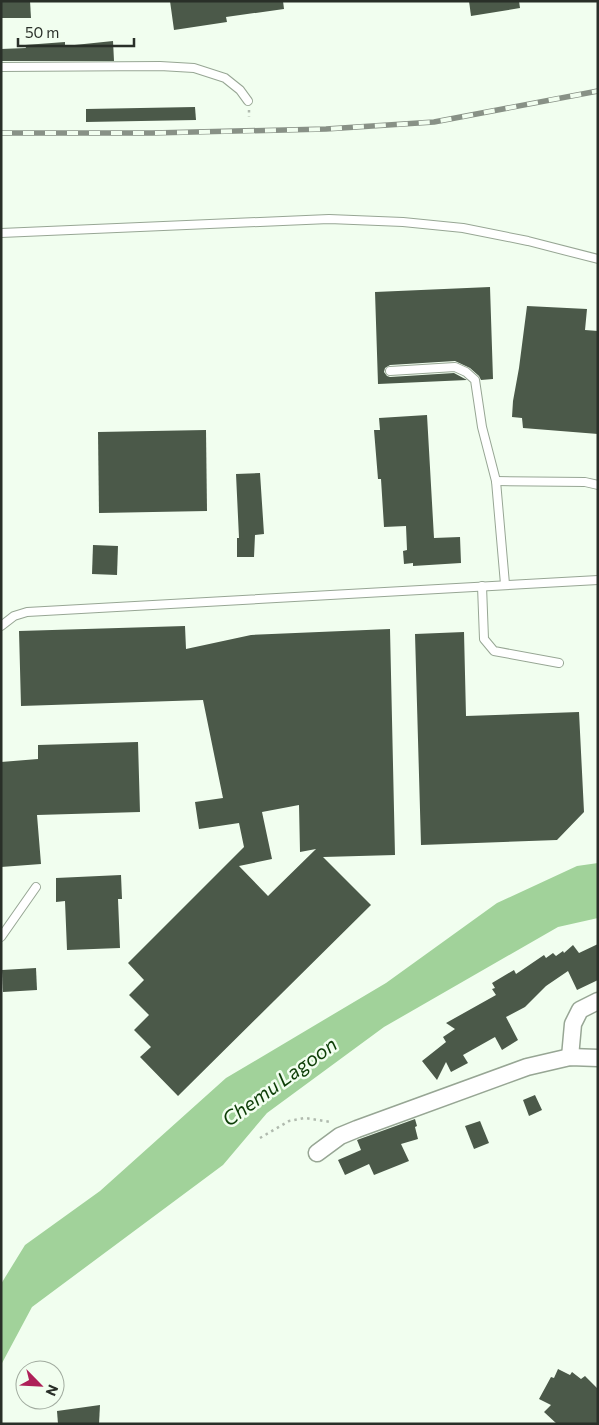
<svg xmlns="http://www.w3.org/2000/svg" width="599" height="1425" viewBox="0 0 599 1425" font-family="Commissioner,sans-serif">
  <style>
    .water { fill: #a1d29a }
    .building { fill: #4b5949; fill-rule: evenodd }
    .lines { fill: none; stroke-linecap: round; stroke-linejoin: round }
    .service-casing { stroke: #97a694; stroke-width: 10 }
    .minor-casing { stroke: #97a694; stroke-width: 19 }
    .path { stroke: #b0baae; stroke-width: 2.5; stroke-dasharray: 2.5 4; stroke-linecap: butt }
    .service { stroke: #fff; stroke-width: 8 }
    .minor { stroke: #fff; stroke-width: 16 }
    .rail-casing { stroke: #889186; stroke-width: 5.5 }
    .rail { stroke: #f1feef; stroke-width: 4; stroke-dasharray: 11; stroke-linecap: butt }
    .labels { text-anchor: middle; dominant-baseline: central; stroke-width: 5; stroke-linejoin: round; paint-order: stroke }
    .water-label { font-size: 20px; font-style: italic; fill: #0c3d06; stroke: #f1feef }
  </style>
  <rect width="100%" height="100%" fill="#f1feef"/>
  <!-- water -->
  <path class="water" d="M598,863v55l-40,9 -174,100 -117,86 -44,52 -191,142 -31,58v-81l24,-39 75,-54 126,-113 160,-95 111,-80 80,-37z"/>
  <!-- building -->
  <g class="building">
    <path d="M1,1h29l1,17h-30z"/>
    <path d="M170,1h113l1,8 -58,8 1,5 -53,8z"/>
    <path d="M469,1h50l1,7 -49,8z"/>
    <path d="M113,41l1,20h-113v-12l25,-1 -1,-3 40,-3v4z"/>
    <path d="M195,107l1,13 -110,2v-13z"/>
    <path d="M490,287l3,92 -12,1 -2,-4 -9,-8 -15,-7 -65,4 -5,3 -1,4 3,4 3,1 64,-4 13,7 -89,4 -3,-92z"/>
    <path d="M527,306l60,3 -2,21 13,1v103l-75,-6 -1,-10 -10,-1 1,-16 6,-33z"/>
    <path d="M427,415l7,123 26,-1 1,26 -48,3v-3l-9,1 -1,-13 4,-1 -1,-24 -22,1 -3,-48h-3l-4,-49h6l-1,-12z"/>
    <path d="M206,430l1,81 -108,2 -1,-81z"/>
    <path d="M260,473l4,61 -9,1 -1,22h-17v-19h2l-3,-64z"/>
    <path d="M93,545l25,1 -1,29 -25,-1z"/>
    <path d="M185,626l1,23 65,-14 139,-6 5,226 -72,2 48,48 -193,191 -38,-39 11,-10 -17,-17 15,-15 -20,-20 15,-15 -16,-17 116,-116 -5,-24 -40,6 -4,-27 28,-4 -20,-98 -182,6 -2,-75zM299,805l1,47 16,-3 -48,47 -29,-30 33,-7 -10,-47z"/>
    <path d="M464,632l2,84 113,-4 5,100 -27,28 -136,5 -6,-211z"/>
    <path d="M138,742l2,70 -103,3 4,49 -40,3v-105l37,-3v-14z"/>
    <path d="M121,875l1,24h-4l2,49 -53,2 -2,-49 -9,1v-24z"/>
    <path d="M598,944v36l-21,10 -9,-19 -22,15 -21,21 -19,10 12,23 -16,10 -7,-13 -32,18 5,8 -17,9 -5,-10 -9,18 -15,-19 24,-19 -3,-5 12,-8 -9,-6 50,-28 -4,-6 3,-1 -3,-5 22,-13 2,4 28,-19 2,3 7,-5 3,3 7,-5 1,2 9,-8 6,8z"/>
    <path d="M36,968l1,22 -34,2 -1,-22z"/>
    <path d="M535,1095l7,15 -13,6 -6,-16z"/>
    <path d="M415,1119l2,7 -2,1 3,12 -17,5 8,17 -35,14 -5,-11 -24,11 -7,-15 23,-10 -4,-10z"/>
    <path d="M480,1121l9,22 -15,6 -9,-23z"/>
    <path d="M558,1369l12,6 2,-3 9,7 4,-3 13,13v35h-41l-13,-12 7,-7 -12,-6 12,-22 3,1z"/>
    <path d="M100,1405l-1,19h-41l-1,-13z"/>
  </g>
  <g class="lines">
    <!-- service casing -->
    <g class="service-casing">
      <g id="service">
        <path d="M1,67l159,-1 34,2 31,10 15,12 8,11"/>
        <path d="M1,233l328,-14 74,3 60,6 65,13 70,18"/>
        <path d="M390,371l65,-4 11,5 9,8 7,47 14,54 9,103"/>
        <path d="M496,481l89,1 13,3"/>
        <path d="M482,586l2,53 10,12 65,12"/>
        <path d="M1,626l13,-10 13,-4 571,-32"/>
        <path d="M1,937l35,-50"/>
      </g>
    </g>
    <!-- minor casing -->
    <g class="minor-casing">
      <g id="minor">
        <path d="M570,1057l3,-33 7,-14 18,-9"/>
        <path d="M317,1153l23,-17 17,-7 170,-62 43,-10 28,1"/>
      </g>
    </g>
    <!-- path -->
    <g class="path">
      <path d="M249,110v7"/>
      <path d="M260,1138l29,-17 16,-3 26,4"/>
    </g>
    <!-- service -->
    <use href="#service" class="service"/>
    <!-- minor -->
    <use href="#minor" class="minor"/>
    <!-- rail casing -->
    <g class="rail-casing">
      <path id="rail" d="M1,133h151l174,-4 108,-7 164,-31"/>
    </g>
    <!-- rail -->
    <use href="#rail" class="rail"/>
  </g>
  <g class="labels">
    <!-- water labels -->
    <g class="water-label">
      <text transform="translate(279 1081) rotate(-36)">Chemu Lagoon</text>
    </g>
  </g>
  <!-- border -->
  <rect width="599" height="1425" fill="none" stroke="#292f28" stroke-width="5"/>
  <!-- north arrow -->
  <g transform="translate(40 1385) rotate(114)"><circle r="24" fill="#f1feef" stroke="#a1ab9f"/>
  <path d="M0-4L9 19L0 12L-9 19Z" fill="#ae2058"/>
  <text y="-8" font-size="14" font-weight="bold" text-anchor="middle" fill="#292f28">N</text>
  </g>
  <!-- scale -->
  <path d="M18 38v8h116v-8" fill="none" stroke="#292f28" stroke-width="2.5"/>
  <text x="25" y="38" font-size="15" fill="#292f28" stroke="#f1feef" stroke-width="4" paint-order="stroke">50 m</text>
</svg>
